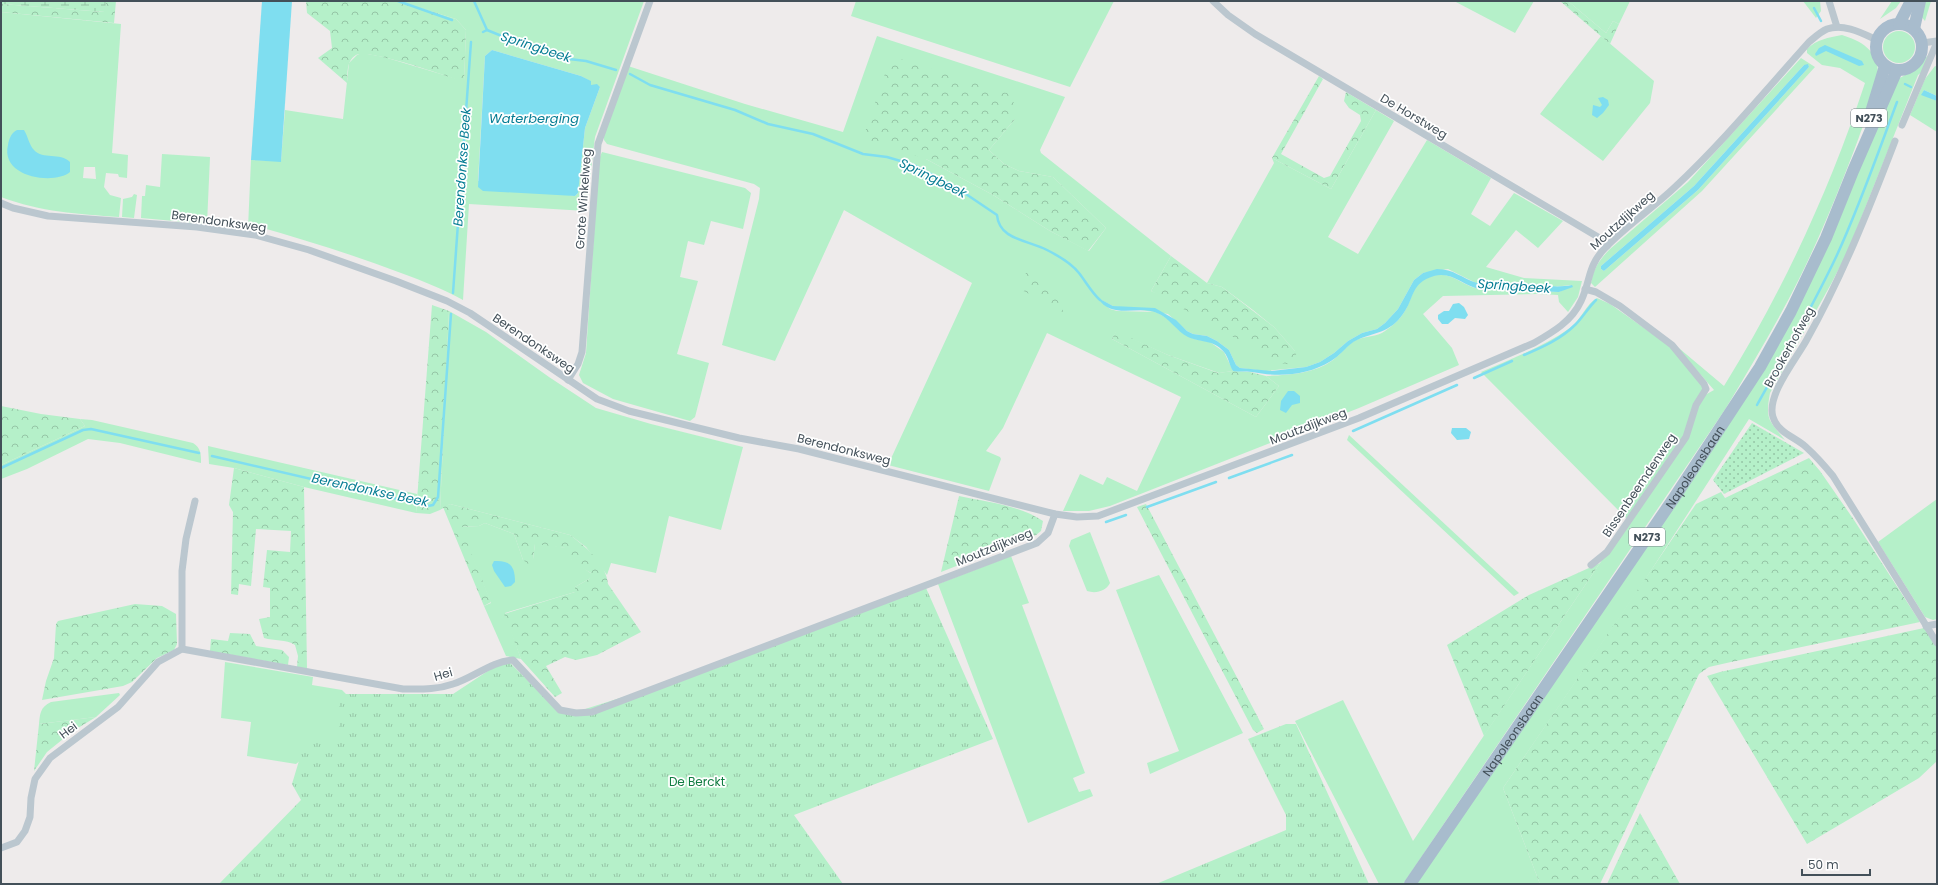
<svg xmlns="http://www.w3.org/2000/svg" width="1938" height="885" viewBox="0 0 1938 885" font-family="Poppins,sans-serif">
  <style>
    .grass { fill: #b5f0c9; fill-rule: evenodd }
    .forest { fill: url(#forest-crowns) }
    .wetland { fill: url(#wetland-marsh) }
    .park { fill: url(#park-tufts) }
    .garden { fill: url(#garden-dots) }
    .water { fill: #7fdef0 }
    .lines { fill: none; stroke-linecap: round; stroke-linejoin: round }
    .stream { stroke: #7fdef0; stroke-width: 2.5 }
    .street { stroke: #bbc7cf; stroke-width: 7 }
    .primary { stroke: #a8bccd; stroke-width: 12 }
    .labels { text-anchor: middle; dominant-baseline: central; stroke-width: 3.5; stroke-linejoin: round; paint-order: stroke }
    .shield { fill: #fff; stroke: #7b848b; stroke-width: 1 }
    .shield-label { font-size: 11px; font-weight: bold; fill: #435059 }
    .street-label { font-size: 12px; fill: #435059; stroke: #fff }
    .park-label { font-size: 12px; fill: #117d42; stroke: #fff }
    .water-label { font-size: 13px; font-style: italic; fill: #067d94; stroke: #fff }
  </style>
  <defs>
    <pattern id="forest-crowns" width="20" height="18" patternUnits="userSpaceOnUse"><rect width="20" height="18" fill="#b5f0c9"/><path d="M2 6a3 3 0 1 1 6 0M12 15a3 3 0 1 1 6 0" fill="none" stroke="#95c5a6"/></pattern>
    <pattern id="wetland-marsh" width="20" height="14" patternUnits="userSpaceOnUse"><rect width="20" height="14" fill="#b5f0c9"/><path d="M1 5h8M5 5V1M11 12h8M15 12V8" fill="none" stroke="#95c5a6"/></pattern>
    <pattern id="park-tufts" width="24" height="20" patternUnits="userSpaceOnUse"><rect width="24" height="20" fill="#b5f0c9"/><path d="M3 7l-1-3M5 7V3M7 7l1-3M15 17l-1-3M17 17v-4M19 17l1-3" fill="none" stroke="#95c5a6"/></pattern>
    <pattern id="garden-dots" width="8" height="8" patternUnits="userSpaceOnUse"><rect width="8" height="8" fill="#b5f0c9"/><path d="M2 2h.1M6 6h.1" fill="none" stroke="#95c5a6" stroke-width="1.8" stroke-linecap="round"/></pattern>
  </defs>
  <rect width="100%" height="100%" fill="#eeebeb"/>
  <!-- grass -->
  <g class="grass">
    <path d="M397,1h247l-49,136 -9,74 -117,-7 -6,96c-20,-11 -40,-19 -62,-27 -47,-18 -96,-33 -145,-47l-8,2 3,-68 30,1 4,-51 58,9 6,-56 8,-8 5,-2 22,4 80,24 2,-51 -10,-11zM492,50l89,26 9,5 1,4 9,2 -15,41 -7,65 -3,3 -97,-15 7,-125z"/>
    <path d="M856,1h258l-44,86 -219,-71z"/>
    <path d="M1454,1h80l-19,32z"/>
    <path d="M1568,1h62l-11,23 -6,-3 -7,12z"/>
    <path d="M1803,1h17l1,10 -5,7z"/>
    <path d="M1892,1h9l-5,7 -16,11z"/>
    <path d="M1923,1h8l-6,20 -6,-7z"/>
    <path d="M1,12l120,12 -9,129 16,2 -1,23 -8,-1 -1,-3 -12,-1 -2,14 6,8 11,3 -2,19c-41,-3 -78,-5 -118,-20zM84,167h11l1,12 -13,-1z"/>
    <circle cx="1899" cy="47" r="16"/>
    <path d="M1842,35c19,6 36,15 36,38 1,13 -14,50 -19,64 -17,46 -38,98 -60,142 -22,44 -48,87 -73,129l-323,476h-24l-84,-163 48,-21 70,141 187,-278 88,-125 10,-32 7,-11 9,-5 -40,-46 50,42c59,-95 106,-197 141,-303l-25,-15 -18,-3 -15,-12v-4c10,-10 21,-11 35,-14z"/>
    <path d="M877,36l188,61 -25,53 1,3 130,103 -20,35 144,60 -21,-24 -21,-17 -31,-23 -15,-4 67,-120 -2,-5 59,31 45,-79 18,11 -66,116 30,17 69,-114 64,38 -20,36 19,12 24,-33 49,28 -25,27 -22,-18 -30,37 38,11 58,3 -4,16 -10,15 -9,-10 -1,-7 -19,-1 -96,2 -20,18 29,34 7,17 -100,43 -249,98 -21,5h-26l17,-37 23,11 4,-8 30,14 44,-94 -134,-64 -44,95 -17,23 14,6 1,2 -12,32 -101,-26 84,-182 -128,-73 -69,151 -53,-16 37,-146 1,-11 -6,-4 -147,-40 -3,-4v-8l24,-66 117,38 98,28zM1015,119l-26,31 15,14 15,7 34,6 53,51 -17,23 -39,-20 -57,-36 -67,-36zM1448,269l28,14 8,2 30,-2 38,4 20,-2 -13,7 -79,-3c-16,-2 -26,-16 -43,-14 -26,3 -23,24 -34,39 -4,6 -12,13 -18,17 -8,6 -20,5 -29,9 -8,4 -15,14 -23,20 -19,14 -45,15 -67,16l13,10 -23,31 -144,-78 4,-7 52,23 51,18 14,-2 -9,-19 -14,-10 -16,-3 -15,-9 -11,-11 -12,-7 -39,-1 -7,-2 -11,-10 14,7 55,8 19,17 6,3 14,2 10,5 12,9 7,15 4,3 26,3 40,-4 14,-5 14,-9 14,-12 14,-8 15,-4 8,-6 13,-14 16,-29 9,-7z"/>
    <path d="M1601,36l53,45 -4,22 -47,58 -63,-47z"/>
    <path d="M1929,54l-6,17 -5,4 -70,176 -17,33 -61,109c-5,27 -1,27 15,47l-36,-21 -108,167 -138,202 37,96h-125l321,-473 162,-332 18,-10z"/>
    <path d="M1801,58l14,9 -113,124 -107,96 -4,-4c2,-14 9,-24 19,-34l78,-67zM1804,65h4l1,2 -111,123 -94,81 -3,-2v-3l93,-80z"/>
    <path d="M1935,66l2,1v29l-13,-6 -2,4 15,7v31l-27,-17 15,-36z"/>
    <path d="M602,152l143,36 6,5 -8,36 -32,-8 -7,24 -16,-4 -8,36 18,4 -21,73 32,9 -14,54 -5,4 -77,-22 -30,-16 -4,-8 7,-22 13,-194z"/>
    <path d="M162,154l48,3 -3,67 -66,-6 1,-22h3l1,-11 14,2z"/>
    <path d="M134,194l3,1 -3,23 -12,-1 1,-18 9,-2z"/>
    <path d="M1597,298l13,6 61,43 30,37 2,4 -19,48 -57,83 -146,-147c30,-13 62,-25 89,-44 11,-8 16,-24 27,-30z"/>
    <path d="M449,311l37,21 63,45 47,31 55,16 92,23 -22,83 -52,-14 -13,57 -45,-10 -4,12 -21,-28 -16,-12 -120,-31 -10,6z"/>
    <path d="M80,419l12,1 101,23c8,5 8,11 8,20l-81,-20 -32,-4 -61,30 -26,10v-14l84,-39z"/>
    <path d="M1349,435l170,158 -5,3 -167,-156z"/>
    <path d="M208,446l209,48 -1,19 -112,-26 -70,-19 -25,-4z"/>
    <path d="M1937,499v120l-4,1 -8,-3 -47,-75z"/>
    <path d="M485,523l29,11 9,26 10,-1 2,-15 3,-1 28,5 6,12 20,14 -3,5 -14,8v5l-70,21 16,46 -15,-3 -22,-50 7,-3 -31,-76 19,-1z"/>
    <path d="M1090,532l20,51c-4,8 -14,11 -23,8l-18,-45 2,-6z"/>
    <path d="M1011,556l18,47 -7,2 63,168 -12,5 6,14 11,-3 3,7 -65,27 -90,-239z"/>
    <path d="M1159,575l84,158 -93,41 -3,-11 32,-12 -63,-161z"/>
    <path d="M225,662l88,15 -1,8 30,5 5,5v39l-17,14 -11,-3 -23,19 -49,-8 4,-34 -30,-4z"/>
    <path d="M119,693l1,2 -24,22 -57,7c1,-10 1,-17 12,-22z"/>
  </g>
  <!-- forest -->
  <g class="forest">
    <path d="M1,1l1,3 102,8 2,-11h10l-2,22 -113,-11z"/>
    <path d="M306,1h91l59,18 10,11 -2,52c-17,-6 -96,-34 -108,-27 -10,6 -8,18 -9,28l-29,-25 14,-10 -2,-17 -23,-18z"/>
    <path d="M1560,1h8l38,32 7,-12 6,3 -9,20z"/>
    <path d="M891,56l122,39 2,24 -26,31 15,14 15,7 34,6 53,51 -18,23 -38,-20 -57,-36 -67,-36 -63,-21z"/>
    <path d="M1319,76l4,3 -42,75 43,24 6,-2 31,-55 -1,-6 -11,-7 -5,-7 2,-9 30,18 -45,79 -59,-31z"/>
    <path d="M1171,256l36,27 15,4 52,40 21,24 3,10 -4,4 -14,-2 -129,-72z"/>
    <path d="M1027,271l21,10 16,32 -46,-25z"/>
    <path d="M432,305l17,6 -9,199 -10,4 -14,-1z"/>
    <path d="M1116,331l52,24 50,18 15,-2 17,1 16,4 13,10 -23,31 -144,-78z"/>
    <path d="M1,406l40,8 39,5 5,7 -84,39z"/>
    <path d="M1809,458l11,13 34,49 66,102 -189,40 -22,5 -10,7 -99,210h-60l-37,-96 193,-284 25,-12 4,6z"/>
    <path d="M234,468l70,19 3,182 -10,-2 1,-11 -3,-11c-9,-6 -21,-4 -31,-7l-5,-19 11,-2v-29l-7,-1 4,-37 23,2 1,-21 -35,-2 -5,57 -12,-2 -1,11 -7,-1 2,-82 -4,-7z"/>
    <path d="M959,496c28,6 60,9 84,25l-2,10 -5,4 -95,37z"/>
    <path d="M450,504l120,31c16,12 36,28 38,49l33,48 -44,23 -21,5 -11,-3 -19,9 16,27 -7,4 -34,-38 -17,-45 71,-22v-5l14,-8 2,-6 -18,-10 -8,-15 -30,-4 -2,15 -5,5 -5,-4 -9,-26 -29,-11 -6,3 -18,1 30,75 -7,4 -41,-99z"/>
    <path d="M1146,504l118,225 -7,4 -4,-3 -116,-223z"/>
    <path d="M1600,563l-116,173 -37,-91 82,-50z"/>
    <path d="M135,604l27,2 14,8 1,30 -3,6 -17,8 -25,24 -9,4 -81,14 4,-19 8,-23 2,-34 2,-3z"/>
    <path d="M1924,628l13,19v114l-18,17 -112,66 -100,-168 13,-4z"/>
    <path d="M230,633l20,1 6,12 26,4 7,7 -1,8 -78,-14 1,-12 17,2z"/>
    <path d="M96,717l-23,14 -26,21 -13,19 5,-47z"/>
    <path d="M1640,813l4,7 36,64h-73z"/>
  </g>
  <!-- wetland -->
  <path class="wetland" d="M1,1h105l-1,11 -103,-8z"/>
  <!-- park -->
  <g class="park">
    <path d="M926,588l67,151 -199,76 49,69h-624l82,-84 -9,-16 9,-30 10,-15h28v-45h114l47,-31h10l47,46 25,1 98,-31z"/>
    <path d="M1286,724h10l73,160h-213l130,-54v-15l-38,-76z"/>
  </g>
  <!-- garden -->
  <path class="garden" d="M1752,423l52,30 -80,41 -11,-14z"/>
  <!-- water -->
  <g class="water">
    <path d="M262,1h30l-11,161 -30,-2z"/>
    <path d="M1825,45l37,16 2,4 -5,1 -33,-15 -10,5 -1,-2 4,-6z"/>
    <path d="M492,50l89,26 10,5v4l6,-1 3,3 -15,41 -7,65 -3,3 -92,-5 -5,-4 7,-131z"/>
    <path d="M1808,64l1,3 -111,123 -94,81 -3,-2v-3l93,-80 110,-121z"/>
    <path d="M1924,90l13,6v5l-16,-6z"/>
    <path d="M1603,97l5,3 1,5 -6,8 -6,5 -5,-3 1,-10 7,2 2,-2 -4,-7z"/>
    <path d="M17,130h7c4,6 5,15 10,20 9,10 26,2 36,12v10c-15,13 -70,6 -62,-27 1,-6 3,-12 9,-15z"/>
    <path d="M1437,269c17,0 24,9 40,14 11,4 25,0 36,0 20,0 39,6 59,2l1,2 -14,5 -79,-3c-17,-3 -28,-18 -46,-13 -24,7 -19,22 -31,38 -13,19 -28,18 -46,26 -9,4 -17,16 -26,21 -24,15 -53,16 -79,11 -7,-1 -13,0 -19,-1 -4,-6 -4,-13 -9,-19 -11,-13 -23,-9 -36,-15 -12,-6 -18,-19 -31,-24 -19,-8 -46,7 -59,-15l15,8 42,2 21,12 11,11 6,3 14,2 10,5 12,9 7,15 4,3 32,3 34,-4 14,-5 14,-9 14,-12 14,-8 15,-4 8,-6 13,-14 16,-29 9,-7z"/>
    <path d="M1459,303l5,4 4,8 -3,4 -10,-1 -7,6h-6l-4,-5v-4l6,-4h5l4,-7z"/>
    <path d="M1288,391h6l6,5v7l-8,2 -6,8 -6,-3 1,-9z"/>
    <path d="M1452,428h14l5,4 -2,7 -12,1 -6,-7z"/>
    <path d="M494,561c16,-1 21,5 21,21l-4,4 -6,1 -11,-16 -2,-6z"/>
  </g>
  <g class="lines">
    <!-- stream -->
    <g class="stream">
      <path d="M398,1l54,19"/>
      <path d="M474,1l13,29 27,11 27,6 28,12 17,2 30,9"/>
      <path d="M1814,8l7,13"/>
      <path d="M483,32l4,-2"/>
      <path d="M630,74l20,11 85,25 33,14 45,10 50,20 24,3 27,8 40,21 43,29c2,25 31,25 50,35 12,6 24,13 32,23 7,9 13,20 21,27"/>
      <path d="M1905,84l6,3"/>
      <path d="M453,293l18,-251"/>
      <path d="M1524,355c19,-8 37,-16 52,-31 7,-7 12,-16 20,-24"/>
      <path d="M1474,378l38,-17"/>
      <path d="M1757,405c28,-50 56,-99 80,-150 23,-50 41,-102 60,-153"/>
      <path d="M1353,431l104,-46"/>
      <path d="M212,456l216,50 5,-1 5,-8 13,-183"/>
      <path d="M1,468l82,-38 8,-1 108,24"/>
      <path d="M1229,478l63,-23"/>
      <path d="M1147,507l69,-25"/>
      <path d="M1106,522l20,-7"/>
    </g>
    <!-- street -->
    <g class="street">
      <path d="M1213,1l15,14 27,19 343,203 9,9"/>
      <path d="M1829,1l8,26"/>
      <path d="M1922,43l15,-2"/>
      <path d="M1902,125l35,-83"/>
      <path d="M1895,141c-26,68 -53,136 -89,200 -10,18 -40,55 -33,76 5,16 22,20 33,30 10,9 18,18 27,29l104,167"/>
      <path d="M1,203l12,5 35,8 149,11 58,8 54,15 87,31 51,20 23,12 127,86 32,12 110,27 60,11 256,65 22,3 21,-1 261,-98 175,-75c19,-11 38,-22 47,-42 10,-21 6,-35 25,-54 21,-22 47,-39 69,-60 48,-45 90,-96 134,-145 5,-4 11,-10 18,-13 16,-6 35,4 50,11"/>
      <path d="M1585,289l11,3 24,14 52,39 32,39 2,5 -10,16 -10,32 -79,115 -16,13"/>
      <path d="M568,380l10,-16 4,-12 16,-208 52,-143"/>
      <path d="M1926,626l11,-2"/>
      <path d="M182,649v-78l4,-32 9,-38"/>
      <path d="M1,848l16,-6 8,-11 5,-14 1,-19 4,-19 15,-21 68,-51 40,-45 24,-13 221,40c17,0 33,1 50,-5 20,-6 39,-23 60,-24l47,50 16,3 16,-1 445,-169 11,-10 7,-19"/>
    </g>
    <!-- primary -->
    <g class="primary">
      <circle cx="1899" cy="47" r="23"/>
      <path d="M1899,24l12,-23"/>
      <path d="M1914,29l6,-28"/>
      <path d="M1871,112l14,-46"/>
      <path id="s1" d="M1410,884l266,-389 84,-128 31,-56 35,-73 27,-67 44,-101"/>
    </g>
  </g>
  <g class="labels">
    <!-- shield labels -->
    <g class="shield">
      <rect x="1851" y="109" width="36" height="18" rx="3"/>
      <rect x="1629" y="528" width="36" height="18" rx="3"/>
    </g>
    <g class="shield-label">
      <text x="1869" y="118">N273</text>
      <text x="1647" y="537">N273</text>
    </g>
    <!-- street labels -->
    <g class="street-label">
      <text transform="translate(1414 116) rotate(31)">De Horstweg</text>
      <text transform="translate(583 199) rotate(-86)">Grote Winkelweg</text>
      <text transform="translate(1622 220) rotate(-42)">Moutzdijkweg</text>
      <text transform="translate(219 221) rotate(8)">Berendonksweg</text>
      <text transform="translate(534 343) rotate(34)">Berendonksweg</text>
      <text transform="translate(1789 347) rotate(-61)">Brookerhofweg</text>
      <text transform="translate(1308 426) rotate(-21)">Moutzdijkweg</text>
      <text transform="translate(844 449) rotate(14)">Berendonksweg</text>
      <text stroke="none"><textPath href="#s1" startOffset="505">Napoleonsbaan</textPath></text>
      <text transform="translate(1639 485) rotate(-56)">Bissenbeemdenweg</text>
      <text transform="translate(994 547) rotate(-22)">Moutzdijkweg</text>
      <text transform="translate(443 674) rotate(-16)">Hei</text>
      <text transform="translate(68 730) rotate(-37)">Hei</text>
      <text stroke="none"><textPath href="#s1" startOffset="181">Napoleonsbaan</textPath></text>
    </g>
    <!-- park labels -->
    <g class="park-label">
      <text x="697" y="781">De Berckt</text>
    </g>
    <!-- water labels -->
    <g class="water-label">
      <text transform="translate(536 47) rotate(18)">Springbeek</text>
      <text x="534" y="118">Waterberging</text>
      <text transform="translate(462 167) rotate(-86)">Berendonkse Beek</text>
      <text transform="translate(933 178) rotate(26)">Springbeek</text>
      <text transform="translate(1514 286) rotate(4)">Springbeek</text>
      <text transform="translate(370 490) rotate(12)">Berendonkse Beek</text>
    </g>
  </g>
  <!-- border -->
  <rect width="1938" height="885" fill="none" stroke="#435059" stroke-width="4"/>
  <!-- scale -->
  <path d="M1802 869v6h68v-6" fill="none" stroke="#435059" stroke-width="2"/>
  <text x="1808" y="869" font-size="12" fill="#435059" stroke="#ffffff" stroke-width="3" paint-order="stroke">50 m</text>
</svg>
